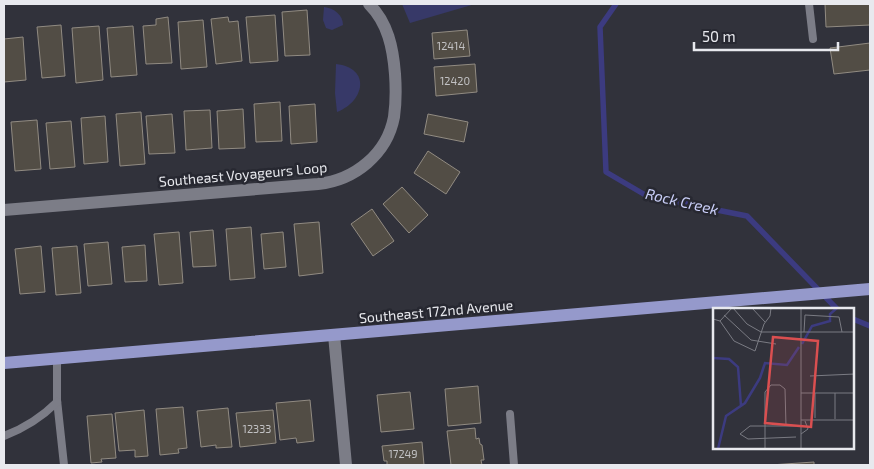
<svg xmlns="http://www.w3.org/2000/svg" width="874" height="469" viewBox="0 0 874 469" font-family="'Exo 2',sans-serif">
  <style>
    .green { fill: #373968 }
    .lines { fill: none; stroke-linecap: round; stroke-linejoin: round }
    .stream { stroke: #3c3b80; stroke-width: 5.5 }
    .building { fill: #524d45; stroke: #918b82 }
    .lane { stroke: #7c7d87; stroke-width: 8 }
    .street { stroke: #7c7d87; stroke-width: 12 }
    .primary { stroke: #9599cb; stroke-width: 12 }
    .labels { text-anchor: middle; dominant-baseline: central; stroke-width: 5; stroke-linejoin: round; paint-order: stroke }
    .number-label { font-size: 11px; fill: #c2c2c4 }
    .street-label { font-size: 14px; fill: #e8e9ee; stroke: #272831 }
    .water-label { font-size: 15px; font-style: italic; fill: #c9cef7; stroke: #272831 }
    .inset-river { fill: none; stroke: #3c3b80; stroke-width: 2.5 }
    .inset-road { fill: none; stroke: #7a7b83; stroke-width: 1 }
    .view { fill: #da4f50; fill-opacity: 0.15; stroke: #da4f50; stroke-width: 2.5 }
    .inset-edge { fill: none; stroke: #e8e9ee; stroke-width: 2.5 }
  </style>
  <rect width="100%" height="100%" fill="#31323b"/>
  <!-- green -->
  <g class="green">
    <path d="M402,4h73l-65,19z"/>
    <path d="M324,7c10,1 19,8 19,18l-11,5 -6,-2 -3,-8z"/>
    <path d="M336,64c35,4 29,37 1,48l-2,-19z"/>
  </g>
  <g class="lines">
    <!-- stream -->
    <g class="stream">
      <path d="M616,4l-16,23 6,145 41,24 100,20 90,93"/>
      <path d="M853,319l17,7"/>
    </g>
  </g>
  <!-- building -->
  <g class="building">
    <path d="M825,4h45v21l-44,2z"/>
    <path d="M307,10l3,45 -25,1 -3,-44z"/>
    <path d="M275,15l3,46 -28,2 -4,-46z"/>
    <path d="M168,17l4,46 -26,1 -3,-38 13,-1v-6z"/>
    <path d="M228,17l1,5 9,-1 4,40 -26,3 -5,-45z"/>
    <path d="M203,20l4,47 -26,2 -3,-47z"/>
    <path d="M61,25l4,51 -23,2 -5,-51z"/>
    <path d="M99,26l4,54 -27,3 -4,-55z"/>
    <path d="M133,26l4,49 -26,2 -4,-49z"/>
    <path d="M467,30l3,26 -36,3 -2,-26z"/>
    <path d="M23,37l3,43 -22,2v-43z"/>
    <path d="M870,43v27l-36,4 -4,-26z"/>
    <path d="M475,64l2,28 -41,4 -2,-29z"/>
    <path d="M280,102l2,39 -26,1 -2,-38z"/>
    <path d="M315,104l2,38 -26,2 -2,-38z"/>
    <path d="M243,109l2,39 -26,1 -2,-38z"/>
    <path d="M210,110l2,38 -26,2 -2,-39z"/>
    <path d="M141,112l4,52 -25,2 -4,-52z"/>
    <path d="M172,114l3,39 -26,1 -3,-38z"/>
    <path d="M428,114l40,8 -4,20 -40,-8z"/>
    <path d="M105,116l3,46 -24,2 -3,-46z"/>
    <path d="M37,120l4,49 -26,2 -4,-49z"/>
    <path d="M71,121l4,46 -25,2 -4,-46z"/>
    <path d="M428,151l32,21 -14,22 -32,-21z"/>
    <path d="M402,187l26,28 -19,18 -26,-29z"/>
    <path d="M372,209l22,32 -21,15 -22,-32z"/>
    <path d="M319,222l4,51 -24,3 -5,-52z"/>
    <path d="M251,227l4,51 -25,2 -4,-51z"/>
    <path d="M213,230l3,36 -23,1 -3,-35z"/>
    <path d="M179,232l4,51 -24,2 -5,-51z"/>
    <path d="M283,232l3,35 -22,2 -3,-35z"/>
    <path d="M108,242l4,42 -24,2 -4,-42z"/>
    <path d="M145,245l2,36 -22,1 -3,-35z"/>
    <path d="M41,246l4,46 -25,2 -5,-45z"/>
    <path d="M77,246l4,47 -25,2 -4,-47z"/>
    <path d="M478,386l3,37 -33,3 -3,-37z"/>
    <path d="M410,392l4,37 -33,3 -4,-37z"/>
    <path d="M310,400l4,41 -17,2 -1,-5 -16,2 -4,-37z"/>
    <path d="M183,407l4,41 -9,1 1,4 -19,2 -4,-46z"/>
    <path d="M228,408l4,39 -16,1v-3l-15,2 -4,-36z"/>
    <path d="M144,410l4,46 -13,1v-7l-16,1 -4,-38z"/>
    <path d="M273,410l3,33 -36,4 -4,-34z"/>
    <path d="M112,414l4,44 -15,1 1,3 -11,1 -4,-47z"/>
    <path d="M475,428l1,11 3,-1 1,6 2,1 2,15h-3l1,5h-31l-4,-34z"/>
    <path d="M422,442l2,23h-37v-4h-3l-2,-15z"/>
    <path d="M814,462v3h-44z"/>
  </g>
  <g class="lines">
    <!-- lane -->
    <g class="lane">
      <path d="M809,4l4,35"/>
      <path d="M57,358v42l7,65"/>
      <path d="M510,414l4,51"/>
      <path d="M4,436c21,-8 37,-18 53,-34"/>
    </g>
    <!-- street -->
    <g class="street">
      <path d="M4,210l314,-26c37,-4 69,-30 76,-67 2,-14 2,-29 1,-43 -2,-26 -7,-51 -26,-70"/>
      <path d="M334,335l12,130"/>
    </g>
    <!-- primary -->
    <path class="primary" d="M4,363l866,-74"/>
  </g>
  <g class="labels">
    <!-- number labels -->
    <g class="number-label">
      <text x="451" y="45">12414</text>
      <text x="455" y="80">12420</text>
      <text x="257" y="428">12333</text>
      <text x="403" y="453">17249</text>
    </g>
    <!-- street labels -->
    <g class="street-label">
      <text transform="translate(243 174) rotate(-5)">Southeast Voyageurs Loop</text>
      <text transform="translate(436 311) rotate(-5)">Southeast 172nd Avenue</text>
    </g>
    <!-- water labels -->
    <g class="water-label">
      <text transform="translate(682 201) rotate(13)">Rock Creek</text>
    </g>
  </g>
  <!-- overview -->
  <g transform="translate(713 308)">
    <rect width="141" height="141" fill="#31323b"/>
    <path class="inset-river" d="M89,36l10,-18 18,-5v-7l7,-6M0,50l16,1 9,8 3,39M5,141l8,-33 19,-13 15,-25 5,-15 22,2 12,-18"/>
    <path class="inset-road" d="M20,0l14,16 14,8h94M39,0l13,14M11,7l27,25 25,4M0,11l7,2 12,-13M7,13l14,20 21,10 9,-27 6,-8 1,-8M91,24l1,-17 34,2 3,15M97,68l45,-2M88,85h54M102,85v25M122,85v26M88,112h54M88,126l7,-5 -3,-8M83,129l-48,2 -8,-5 10,-8h46M44,141h55M52,141v-57l6,-7h9l5,4 1,37M88,141v-141M105,141h25"/>
    <path class="view" d="M60,29l45,4 -7,86 -46,-4z"/>
    <rect width="141" height="141" class="inset-edge"/>
  </g>
  <!-- border -->
  <rect width="874" height="469" fill="none" stroke="#e8e9ee" stroke-width="10"/>
  <!-- scale -->
  <path d="M694 42v8h144v-8" fill="none" stroke="#e8e9ee" stroke-width="2.5"/>
  <text x="702" y="42" font-size="15" fill="#e8e9ee" stroke="#272831" stroke-width="4" paint-order="stroke">50 m</text>
</svg>
